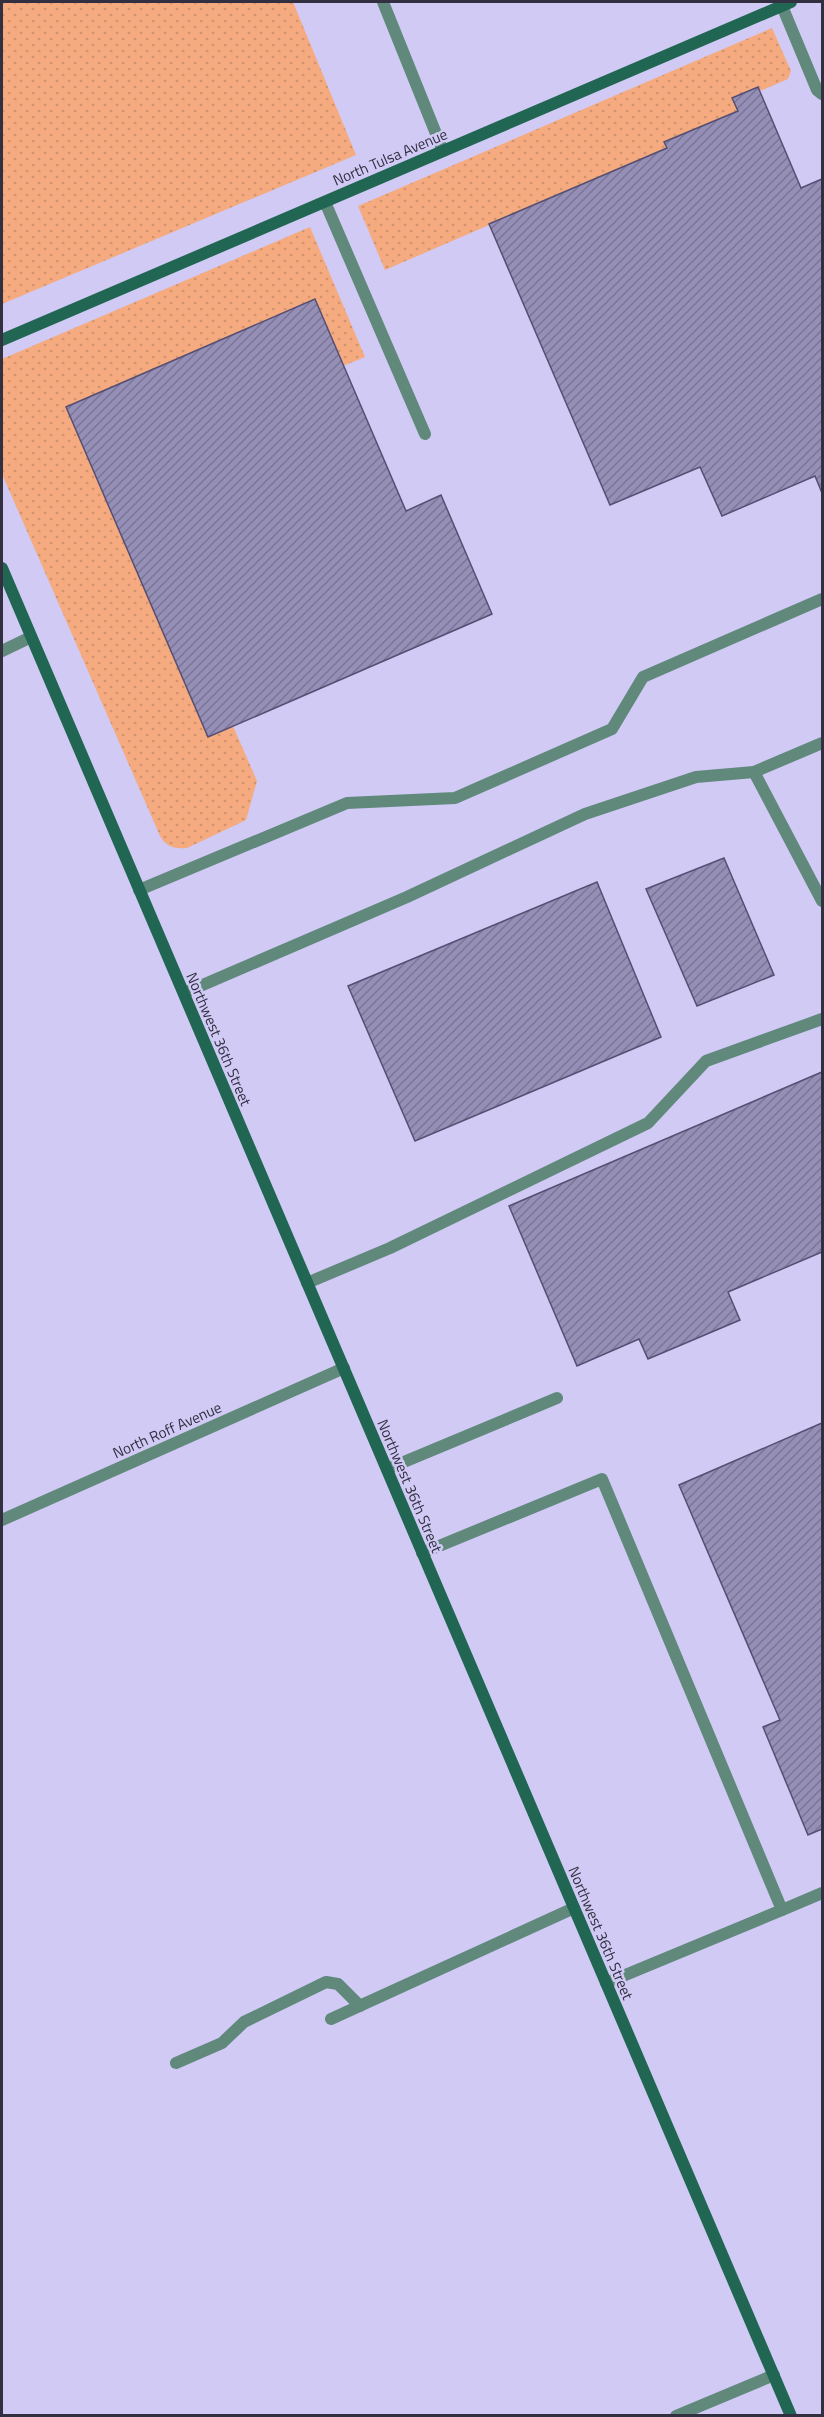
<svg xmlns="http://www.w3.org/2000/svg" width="824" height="2417" viewBox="0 0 824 2417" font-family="'Titillium Web',sans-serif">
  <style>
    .grass { fill: url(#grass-dots) }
    .building { fill: url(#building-hatch); stroke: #554f73; stroke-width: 1.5 }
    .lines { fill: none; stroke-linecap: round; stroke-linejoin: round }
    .lane { stroke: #60897b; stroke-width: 12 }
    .street { stroke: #60897b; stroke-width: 12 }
    .secondary { stroke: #216653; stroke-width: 12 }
    .labels { text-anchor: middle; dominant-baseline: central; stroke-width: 5; stroke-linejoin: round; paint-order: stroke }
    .street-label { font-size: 15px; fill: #322f40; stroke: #d0caf5 }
  </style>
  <defs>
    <pattern id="grass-dots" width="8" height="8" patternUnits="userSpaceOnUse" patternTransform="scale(1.5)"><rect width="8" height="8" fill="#f5ab7f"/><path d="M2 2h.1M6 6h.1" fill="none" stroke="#d2936f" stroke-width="1.8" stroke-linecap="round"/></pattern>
    <pattern id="building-hatch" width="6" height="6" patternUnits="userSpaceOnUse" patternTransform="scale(1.5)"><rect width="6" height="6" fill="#958fb7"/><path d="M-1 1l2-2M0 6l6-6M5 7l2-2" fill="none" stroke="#7a7596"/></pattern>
  </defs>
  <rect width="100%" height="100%" fill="#d0caf5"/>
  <!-- grass -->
  <g class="grass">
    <path d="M2,2h291l63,153 -354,149z"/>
    <path d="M772,28l19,43 -3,8 -28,12 -2,-4 -25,11 5,13 -74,31 3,6 -282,122 -27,-64z"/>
    <path d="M310,227l55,130 -22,9 -29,-66 -248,107 142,330 25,-11 24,55 -11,39 -59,28c-12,1 -21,-1 -27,-12l-158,-362v-115z"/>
  </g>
  <!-- building -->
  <g class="building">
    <path d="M758,87l43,101 21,-9v314l-7,-17 -93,40 -22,-49 -90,38 -121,-281 178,-76 -3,-6 74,-31 -6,-13z"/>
    <path d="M315,299l91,212 35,-16 51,119 -284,123 -142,-330z"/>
    <path d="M724,858l50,117 -77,31 -51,-117z"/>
    <path d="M597,882l64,155 -246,104 -67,-155z"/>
    <path d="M822,1072v180l-94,40 12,28 -92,39 -9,-20 -62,27 -68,-160z"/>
    <path d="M822,1423v406l-14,6 -45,-108 17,-7 -101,-235z"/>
  </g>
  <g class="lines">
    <!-- lane -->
    <g class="lane">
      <path d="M383,2l60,149"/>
      <path d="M782,6l35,84 5,4"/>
      <path d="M325,202l100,232"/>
      <path d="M2,651l29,-14"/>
      <path d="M754,772l68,129"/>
      <path d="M139,890l208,-87 108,-5 157,-69 31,-52 179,-78"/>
      <path d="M184,993l223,-96 178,-83 111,-37 58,-5 68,-29"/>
      <path d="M307,1283l83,-35 258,-125 58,-62 116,-42"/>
      <path d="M387,1469l170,-71"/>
      <path d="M422,1553l180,-74 180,431 -176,73"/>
      <path d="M782,1910l40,-17"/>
      <path d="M331,2019l243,-111"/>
      <path d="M176,2063l46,-20 22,-21 82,-40 12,2 22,22"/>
    </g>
    <!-- street -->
    <g class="street">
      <path d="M2,1520l342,-152"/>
      <path d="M676,2416l98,-41"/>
    </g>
    <!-- secondary -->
    <g class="secondary">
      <path d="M2,340l789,-338"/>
      <path d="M2,568l789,1848"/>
    </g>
  </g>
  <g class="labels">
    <!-- street labels -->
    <g class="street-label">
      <text transform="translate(390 157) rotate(-23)">North Tulsa Avenue</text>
      <text transform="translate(219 1039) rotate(67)">Northwest 36th Street</text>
      <text transform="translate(167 1430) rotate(-24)">North Roff Avenue</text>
      <text transform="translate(410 1486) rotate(67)">Northwest 36th Street</text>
      <text transform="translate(601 1933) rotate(67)">Northwest 36th Street</text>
    </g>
  </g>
  <!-- border -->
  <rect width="824" height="2417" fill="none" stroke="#322f40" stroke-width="6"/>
</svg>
